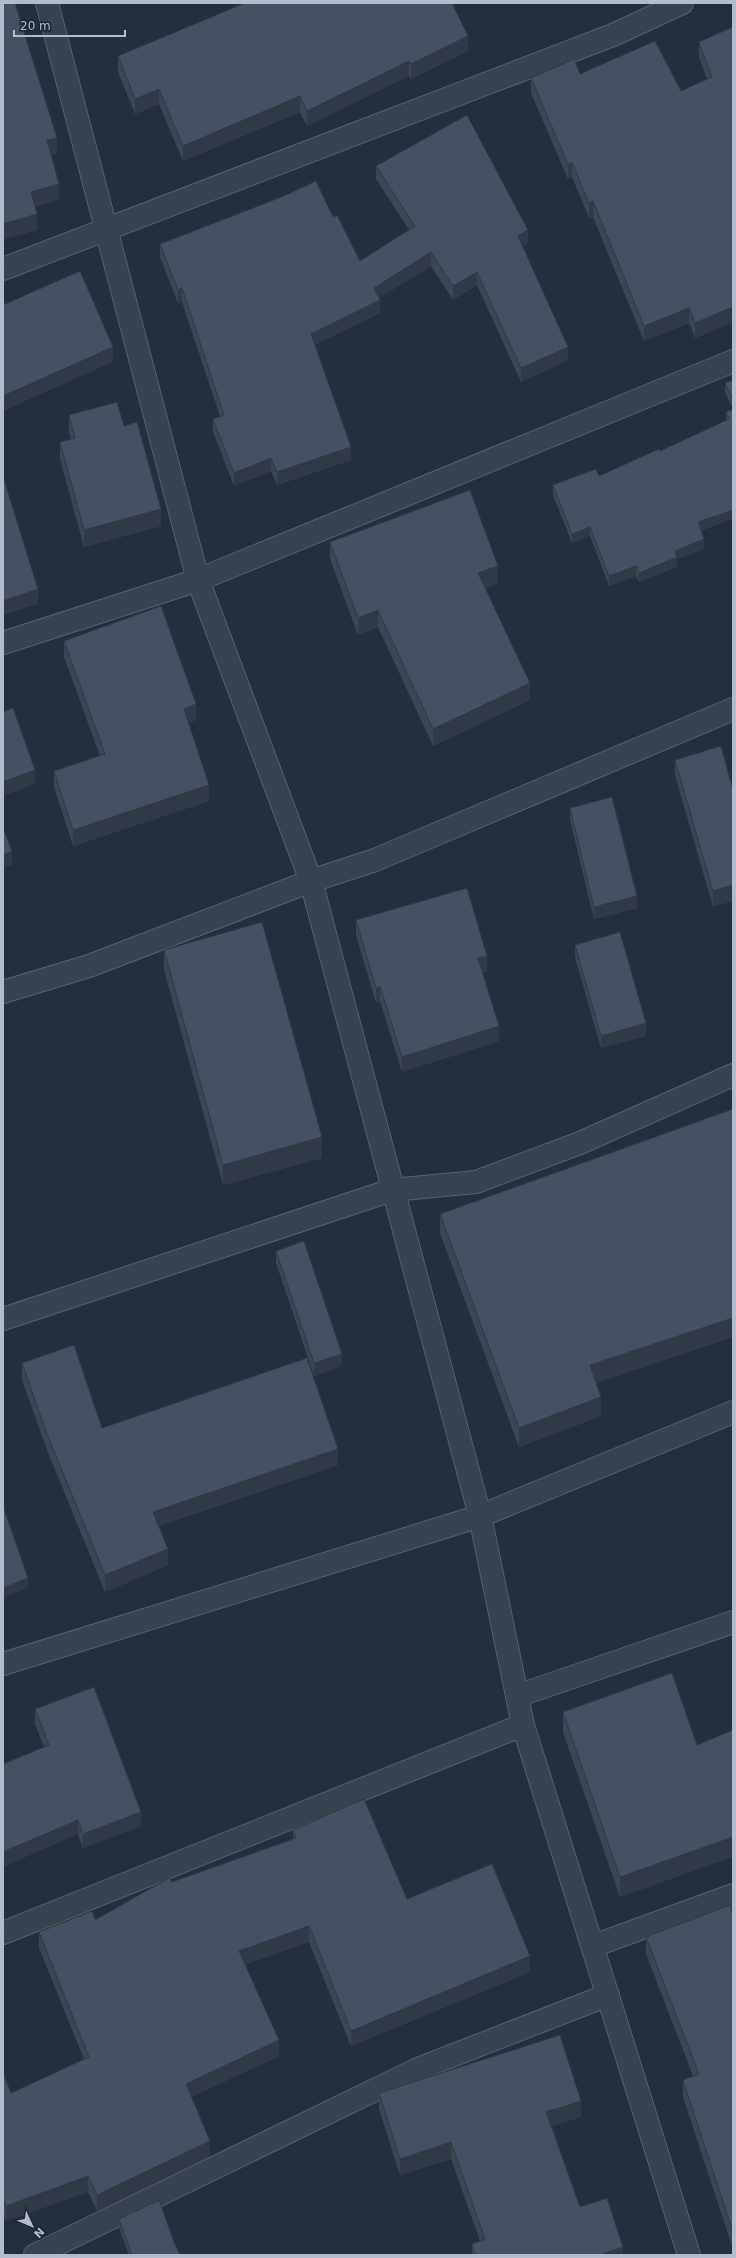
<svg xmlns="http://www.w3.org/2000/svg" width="736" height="2258" viewBox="0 0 736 2258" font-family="'DejaVu Sans',sans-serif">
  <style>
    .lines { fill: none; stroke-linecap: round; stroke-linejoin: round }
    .minor-casing { stroke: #565f6c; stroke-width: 24 }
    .minor { stroke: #38414e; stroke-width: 22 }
    .wall { fill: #3b4654 }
    .shaded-wall { fill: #303945 }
    .building { fill: #455162; stroke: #303945 }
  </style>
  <rect width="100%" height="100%" fill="#242f3e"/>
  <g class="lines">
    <!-- minor casing -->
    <g class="minor-casing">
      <g id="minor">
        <path d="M47,3l151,577 113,301 169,635 43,209 166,530"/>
        <path d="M3,269l610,-234 69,-32"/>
        <path d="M3,643l195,-63 535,-219"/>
        <path d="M3,992l86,-26 222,-85 64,-21 358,-151"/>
        <path d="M3,1319l389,-129 84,-8 104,-39 153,-68"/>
        <path d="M3,1664l477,-148 253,-104"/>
        <path d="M517,1696l216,-74"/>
        <path d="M3,1933l520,-208"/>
        <path d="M593,1946l140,-51"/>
        <path d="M35,2255l383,-186 190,-74"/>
      </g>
    </g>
    <!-- minor -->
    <use href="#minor" class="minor"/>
  </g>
  <!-- wall -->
  <g class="wall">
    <path d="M733,27v295l-38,16 -6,-15 -45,18 -51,-124 -4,1 -17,-41 -4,2 -37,-86v-15l49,-4 101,17 26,-12 -8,-22v-15z"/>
    <path d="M468,51l-57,28 -2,-3 -102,50 -7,-14 -117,49 -24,-57 -24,10 -17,-42v-16z"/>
    <path d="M376,166l152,77 -5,3 45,114 -47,22 -44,-97 -24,15 -22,-34 -52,32 1,15 -65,32 36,115 -74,25 -6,-14 -37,15 -21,-54v-13l7,-3 -38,-114 -4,1 -18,-46v-13l173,-27 27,44 49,-31 -33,-51z"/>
    <path d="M733,380v139l-32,11 3,19 -27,10v8l-38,15 -3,-6 -27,10 -19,-50 -18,7 -19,-48v-10l46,-9 61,-25 66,-30v-9l7,-3 -8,-16v-10z"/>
    <path d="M69,415l55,11 37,100 -77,21 -24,-88v-17l11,-3 -2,-7z"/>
    <path d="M330,542l168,41 -13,5 45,112 -97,46 -55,-119 -20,8 -28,-76z"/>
    <path d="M64,641l132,79 -8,3 21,78 -136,45 -19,-59v-16l46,-15 -36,-99z"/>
    <path d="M675,760l58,30 -20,117 -38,-132z"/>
    <path d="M570,808l67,100 -43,11 -24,-99z"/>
    <path d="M356,920l131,51 -4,1 16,69 -97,31 -22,-71 -4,2 -20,-68z"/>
    <path d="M575,945l71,91 -45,12 -26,-91z"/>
    <path d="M164,950l158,208 -99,27 -59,-215z"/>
    <path d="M440,1214l293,123 -137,46 5,33 -82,31 -79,-214z"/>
    <path d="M276,1251l66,115 -28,10 -38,-113z"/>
    <path d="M22,1363l80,65 236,37 -179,61 9,39 -63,27 -58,-142 -25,-70z"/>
    <path d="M35,1709l106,117 -58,22 -48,-124z"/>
    <path d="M563,1712l134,33 -77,152 -57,-165z"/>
    <path d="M293,1830l114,69 123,73 -179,74 -42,-104 -64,22 34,92 -88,41 19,59 -113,55 -9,-19 -82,29 -3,-9v-139l8,20 73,-34 -45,-111v-16l56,-12 77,-38 121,-43z"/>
    <path d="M733,1912v337l-50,-152v-17l10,-4 -47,-122v-17z"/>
    <path d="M379,2093l202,24 -29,9 28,81 43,48h-151v-11l8,-3 -29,-82 -51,16 -21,-66z"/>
    <path d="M119,2219l55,23 6,13h-51l-10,-27z"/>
  </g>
  <!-- shaded-wall -->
  <g class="shaded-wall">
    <path d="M468,36v15l-57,28v-15z"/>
    <path d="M409,61v15l-102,50v-15z"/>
    <path d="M159,89v15l-24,10v-15z"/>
    <path d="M300,96v16l-117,49v-15z"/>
    <path d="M57,138v16l-10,2v-16z"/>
    <path d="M572,162v15l-4,2v-15z"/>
    <path d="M59,184v16l-28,8v-16z"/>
    <path d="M593,201v16l-4,1v-15z"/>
    <path d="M37,214v16l-34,10v-16z"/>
    <path d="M528,230v13l-10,6v-13z"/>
    <path d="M431,252v14l-57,35v-13z"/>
    <path d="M477,272v13l-24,15v-14z"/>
    <path d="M182,288v14l-4,1v-13z"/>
    <path d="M380,300v13l-69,34v-13z"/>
    <path d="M733,307v15l-38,16v-15z"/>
    <path d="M689,308v15l-45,18v-15z"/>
    <path d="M113,347v15l-110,49v-15z"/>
    <path d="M568,347v13l-47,22v-14z"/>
    <path d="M351,447v13l-74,25v-13z"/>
    <path d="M271,458v13l-37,15v-13z"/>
    <path d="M161,509v17l-77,21v-17z"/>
    <path d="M733,510v9l-35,13v-10z"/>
    <path d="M590,527v9l-18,7v-9z"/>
    <path d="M704,539v10l-27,10v8l-38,15v-9l36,-22z"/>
    <path d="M498,566v17l-20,7v-17z"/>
    <path d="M636,566v10l-27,10v-10z"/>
    <path d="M38,589v15l-35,11v-14z"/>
    <path d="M378,610v17l-20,8v-17z"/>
    <path d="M530,683v17l-97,46v-17z"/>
    <path d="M196,704v16l-12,5v-16z"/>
    <path d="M35,770v14l-32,12v-14z"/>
    <path d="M209,785v16l-136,45v-16z"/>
    <path d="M12,851v14l-9,3v-13z"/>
    <path d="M733,885v16l-20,6v-16z"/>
    <path d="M637,896v12l-43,11v-12z"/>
    <path d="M487,956v15l-9,2v-15z"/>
    <path d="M380,986v15l-4,2v-15z"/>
    <path d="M646,1023v13l-45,12v-12z"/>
    <path d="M499,1026v15l-97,31v-15z"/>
    <path d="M322,1137v21l-99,27v-20z"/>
    <path d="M733,1318v19l-143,48v-20z"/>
    <path d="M342,1354v12l-28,10v-13z"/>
    <path d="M601,1397v19l-82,31v-19z"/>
    <path d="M338,1449v16l-185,63v-16z"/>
    <path d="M168,1549v16l-63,27v-17z"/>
    <path d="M28,1578v10l-25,10v-10z"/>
    <path d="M141,1812v14l-58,22v-14z"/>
    <path d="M78,1820v14l-75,33v-15z"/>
    <path d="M733,1837v20l-113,40v-20z"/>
    <path d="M309,1926v16l-70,25v-16z"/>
    <path d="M530,1956v16l-179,74v-15z"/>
    <path d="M279,2040v16l-93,43v-15z"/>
    <path d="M581,2101v16l-35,11v-16z"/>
    <path d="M210,2141v15l-113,55v-16z"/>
    <path d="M451,2142v17l-51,16v-16z"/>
    <path d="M88,2176v16l-82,29v-15z"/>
    <path d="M623,2247v8h-24z"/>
  </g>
  <!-- building -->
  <g class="building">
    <path d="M3,3h12l42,135 -10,2 12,44 -28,8 6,22 -34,10z"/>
    <path d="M245,3h207l16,33 -57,28 -2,-3 -102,50 -7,-15 -117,50 -24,-57 -24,10 -17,-43z"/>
    <path d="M733,27v280l-38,16 -6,-15 -45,18 -51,-125 -4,2 -17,-41 -4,2 -37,-86 43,-19 6,15 75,-33 26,50 31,-14 -13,-35z"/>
    <path d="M467,115l61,115 -10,6 50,111 -47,21 -44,-96 -24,14 -22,-34 -57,36 6,12 -69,34 40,113 -74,25 -6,-14 -37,15 -21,-54 11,-4 -42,-127 -4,2 -18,-46 124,-48 32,-15 17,36 4,-2 23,46 55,-35 -39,-60z"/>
    <path d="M80,271l33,76 -110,49v-91z"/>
    <path d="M733,380v20l-8,-17z"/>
    <path d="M117,402l7,24 13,-4 24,87 -77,21 -24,-88 15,-4 -6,-23z"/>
    <path d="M733,409v101l-35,12 6,17 -29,12 2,6 -38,16 -3,-7 -27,10 -19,-49 -18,7 -19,-49 43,-16 3,7 60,-27 1,2 69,-32 -3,-7z"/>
    <path d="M3,476l35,113 -35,12z"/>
    <path d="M470,490l28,76 -20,7 52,110 -97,46 -55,-119 -20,8 -28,-76z"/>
    <path d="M161,606l35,98 -12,5 25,76 -136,45 -19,-59 51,-17 -41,-113z"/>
    <path d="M13,708l22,62 -32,12v-70z"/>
    <path d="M721,746l12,44v95l-20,6 -38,-131z"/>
    <path d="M612,797l25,99 -43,11 -24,-99z"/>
    <path d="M3,828l9,23 -9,4z"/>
    <path d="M467,888l20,68 -9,2 21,68 -97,31 -22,-71 -4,2 -20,-68z"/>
    <path d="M262,922l60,215 -99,28 -59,-215z"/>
    <path d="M620,932l26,91 -45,13 -26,-91z"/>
    <path d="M733,1109v209l-143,47 11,32 -82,31 -79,-214z"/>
    <path d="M304,1241l38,113 -28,9 -38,-112z"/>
    <path d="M74,1345l28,83 205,-70 31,91 -185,63 15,37 -63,26 -58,-141 -25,-71z"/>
    <path d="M3,1506l25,72 -25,10z"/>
    <path d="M672,1673l25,72 36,-15v107l-113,40 -57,-165z"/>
    <path d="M94,1687l47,125 -58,22 -5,-14 -75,32v-88l46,-19 -14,-36z"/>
    <path d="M364,1799l43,100 85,-35 38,92 -179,75 -42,-105 -70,25 40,89 -93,44 24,57 -113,54 -9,-19 -82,30 -3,-9v-124l8,20 78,-36 -50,-125 53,-21 3,9 74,-42 3,4 124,-44 -3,-8z"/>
    <path d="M730,1905l2,7h1v320l-50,-152 16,-6 -53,-137z"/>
    <path d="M560,2035l21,66 -35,11 34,95 27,-9 16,49 -24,8h-124l-3,-11 13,-5 -34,-97 -51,17 -21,-66z"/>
    <path d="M159,2200l15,42 6,13h-48l-13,-36z"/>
  </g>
  <!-- border -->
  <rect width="736" height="2258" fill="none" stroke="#b4bcc9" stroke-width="8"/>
  <!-- north arrow -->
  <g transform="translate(32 2226) rotate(134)" stroke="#1d2633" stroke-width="3" paint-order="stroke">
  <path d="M0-3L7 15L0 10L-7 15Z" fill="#b4bcc9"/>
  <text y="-6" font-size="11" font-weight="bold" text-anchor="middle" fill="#b4bcc9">N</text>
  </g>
  <!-- scale -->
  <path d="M14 30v6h111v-6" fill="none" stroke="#b4bcc9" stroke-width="2"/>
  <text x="20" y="30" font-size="12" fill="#b4bcc9" stroke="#1d2633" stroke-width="3" paint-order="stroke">20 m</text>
</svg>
